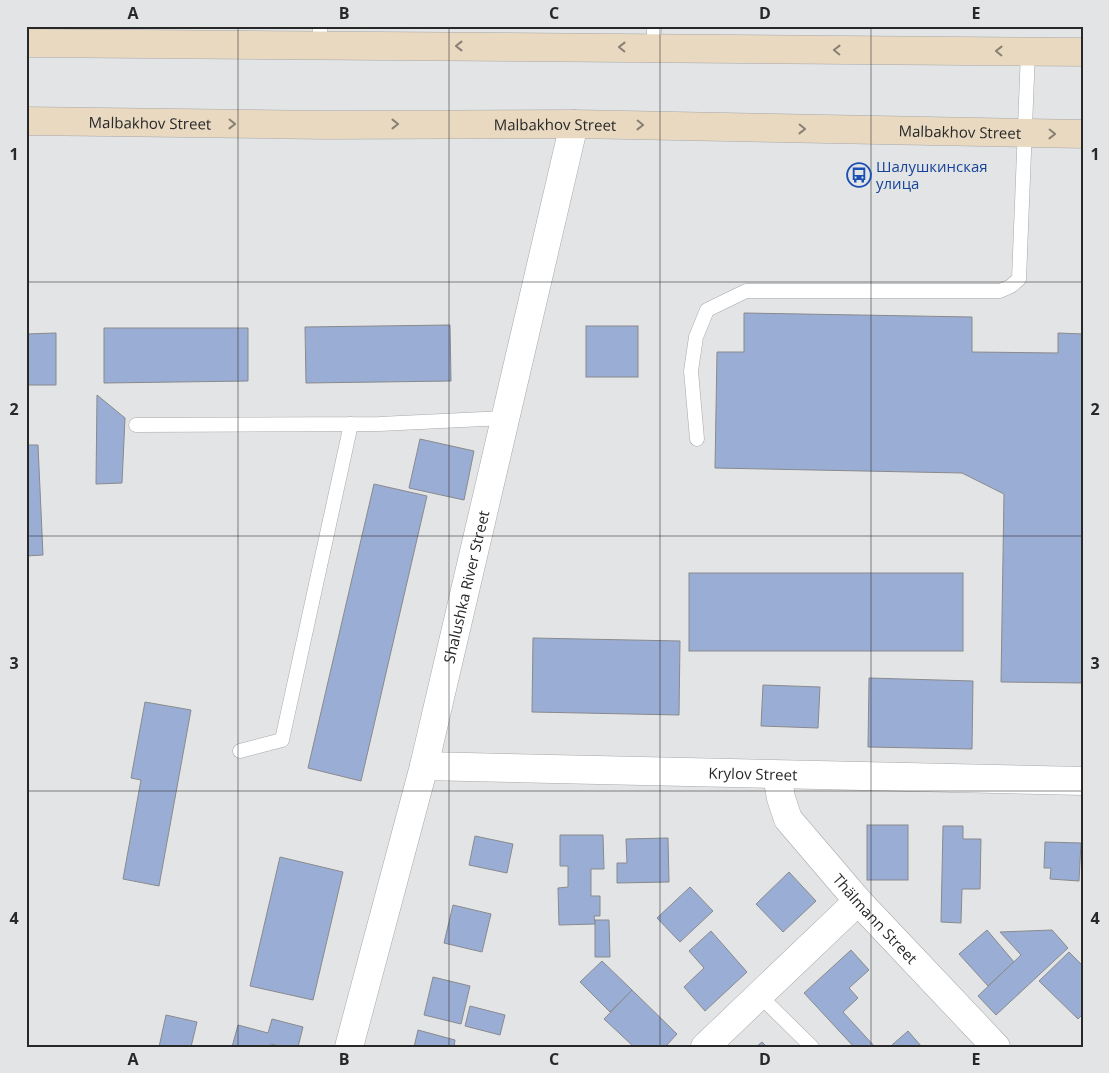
<svg xmlns="http://www.w3.org/2000/svg" width="1109" height="1073" viewBox="0 0 1109 1073" font-family="'Open Sans',sans-serif">
  <style>
    .building { fill: #9aadd5; stroke: #898a8c }
    .lines { fill: none; stroke-linecap: round; stroke-linejoin: round }
    .service-casing { stroke: #a8a8aa; stroke-width: 15 }
    .minor-casing { stroke: #a8a8aa; stroke-width: 29 }
    .secondary-casing { stroke: #a8a8aa; stroke-width: 29 }
    .service { stroke: #fff; stroke-width: 14 }
    .minor { stroke: #fff; stroke-width: 28 }
    .secondary { stroke: #e8d9c0; stroke-width: 28 }
    .oneway { stroke: #888074 }
    .grid { fill: none; stroke: #282829; stroke-width: 1; stroke-opacity: 0.55 }
    .labels { text-anchor: middle; dominant-baseline: central; stroke-width: 4; stroke-linejoin: round; paint-order: stroke }
    .street-label { font-size: 15px; fill: #282829; stroke: #e3e4e5 }
    .transit-label { font-size: 15px; fill: #164399; stroke: #e3e4e5; text-anchor: start }
    .neatline { fill: none; stroke: #282829; stroke-width: 2 }
    .grid-label { font-size: 16px; text-anchor: middle; font-weight: bold; fill: #282829 }
  </style>
  <rect width="100%" height="100%" fill="#e3e4e5"/>
  <!-- building -->
  <g class="building">
    <path d="M744,313l228,4v35l86,1v-20l25,1v349l-82,-1 3,-188 -42,-21 -247,-5 2,-116h27z"/>
    <path d="M450,325l1,56 -145,2 -1,-56z"/>
    <rect x="586" y="326" width="52" height="51"/>
    <path d="M104,328h144v53l-144,2z"/>
    <path d="M56,333v52h-30v-51z"/>
    <path d="M97,395l28,23 -3,65 -26,1z"/>
    <path d="M420,439l54,12 -10,49 -55,-12z"/>
    <path d="M26,445h12l5,110 -17,1z"/>
    <path d="M374,484l53,12 -66,285 -53,-13z"/>
    <rect x="689" y="573" width="274" height="78"/>
    <path d="M533,638l147,3 -1,74 -147,-3z"/>
    <path d="M869,678l104,3 -1,68 -104,-2z"/>
    <path d="M763,685l57,2 -2,41 -57,-2z"/>
    <path d="M145,702l46,8 -32,176 -36,-7 18,-99 -10,-2z"/>
    <rect x="867" y="825" width="41" height="55"/>
    <path d="M943,826h20v13h18l-1,50h-18l-1,34 -20,-1z"/>
    <path d="M560,835h43l1,34h-13v27h9v20h-6l1,8 -36,1 -1,-37 10,-1v-21h-8z"/>
    <path d="M475,836l38,8 -6,29 -38,-8z"/>
    <path d="M668,838l1,44 -52,1v-20h10l-1,-24z"/>
    <path d="M1045,842l36,1 -2,38 -29,-2 1,-11h-7z"/>
    <path d="M280,857l63,15 -30,128 -63,-14z"/>
    <path d="M789,872l27,29 -33,31 -27,-28z"/>
    <path d="M690,887l23,24 -33,31 -23,-24z"/>
    <path d="M453,905l38,9 -9,38 -38,-9z"/>
    <path d="M595,920h14l1,37h-15z"/>
    <path d="M987,930l27,32 -26,24 -29,-32z"/>
    <path d="M1052,930l16,18 -72,67 -18,-19 43,-41 -21,-23z"/>
    <path d="M711,931l36,41 -42,39 -21,-24 20,-19 -15,-17z"/>
    <path d="M851,950l18,20 -20,18 9,10 -15,14 32,35h-21l-50,-54z"/>
    <path d="M1069,952l14,14v48l-5,5 -39,-38z"/>
    <path d="M602,961l30,29 -22,22 -30,-30z"/>
    <path d="M433,977l37,9 -9,38 -37,-9z"/>
    <path d="M632,990l45,44 -12,13h-31l-30,-28z"/>
    <path d="M470,1006l35,9 -5,20 -35,-9z"/>
    <path d="M166,1015l31,7 -6,25h-32z"/>
    <path d="M272,1019l31,8 -5,20h-16l-11,-3 -1,3h-38l6,-22 30,8z"/>
    <path d="M418,1030l37,10 -1,7h-40z"/>
    <path d="M908,1031l14,16h-28l-2,-2z"/>
    <path d="M762,1042l5,5h-11z"/>
  </g>
  <g class="lines">
    <!-- service casing -->
    <g class="service-casing">
      <g id="service">
        <path d="M320,26v18"/>
        <path d="M654,26v22"/>
        <path d="M136,425l243,-1 126,-6"/>
        <path d="M697,439l-6,-68 5,-34 11,-27 39,-19h254l11,-5 8,-7 9,-228"/>
        <path d="M240,751l42,-11 69,-316"/>
        <path d="M759,995l53,52"/>
      </g>
    </g>
    <!-- minor casing -->
    <g class="minor-casing">
      <g id="minor">
        <path id="s1" d="M424,766l659,15"/>
        <path id="s2" d="M777,775l4,23 7,21 70,82 138,146"/>
        <path id="s3" d="M349,1047l75,-281 150,-642"/>
        <path d="M705,1047l153,-146"/>
      </g>
    </g>
    <!-- secondary casing -->
    <g class="secondary-casing">
      <g id="secondary">
        <path d="M26,43l1057,9"/>
        <path id="s4" d="M26,121l299,4 249,-1 509,10"/>
      </g>
    </g>
    <!-- service -->
    <use href="#service" class="service"/>
    <!-- minor -->
    <use href="#minor" class="minor"/>
    <!-- secondary -->
    <use href="#secondary" class="secondary"/>
  </g>
  <!-- one-way arrows -->
  <defs><path id="oneway-chevron" d="M-2-3.5L2.5 0L-2 3.5" fill="none" stroke-width="1.6" stroke-linecap="round" stroke-linejoin="round" transform="scale(1.25)"/></defs>
  <g class="oneway">
    <use href="#oneway-chevron" transform="translate(459 46) rotate(-180)"/>
    <use href="#oneway-chevron" transform="translate(622 47) rotate(-179)"/>
    <use href="#oneway-chevron" transform="translate(837 50) rotate(-179)"/>
    <use href="#oneway-chevron" transform="translate(999 51) rotate(-179)"/>
    <use href="#oneway-chevron" transform="translate(232 124) rotate(1)"/>
    <use href="#oneway-chevron" transform="translate(395 124)"/>
    <use href="#oneway-chevron" transform="translate(640 125) rotate(1)"/>
    <use href="#oneway-chevron" transform="translate(802 129) rotate(1)"/>
    <use href="#oneway-chevron" transform="translate(1052 134) rotate(1)"/>
  </g>
  <!-- grid -->
  <path class="grid" d="M238,26v1021M449,26v1021M660,26v1021M871,26v1021M26,282h1057M26,536h1057M26,791h1057"/>
  <!-- icons -->
  <defs>
    <g id="bus-ring" transform="scale(1.25)"><circle r="9.5" fill="#e3e4e5" stroke="#1a4fb4" stroke-width="1.5"/><path d="M-5-6H5V4H4V6H2V4H-2V6H-4V4H-5ZM-3.5-4V0h7V-4ZM-3.5 1.2v1.5H-2V1.2ZM2 1.2v1.5H3.5V1.2Z" fill="#1a4fb4"/></g>
  </defs>
  <g fill-rule="evenodd">
    <use href="#bus-ring" x="859" y="175"/>
  </g>
  <g class="labels">
    <!-- street labels -->
    <g class="street-label">
      <text stroke="none"><textPath href="#s4" startOffset="124">Malbakhov Street</textPath></text>
      <text stroke="none"><textPath href="#s4" startOffset="529">Malbakhov Street</textPath></text>
      <text stroke="none"><textPath href="#s4" startOffset="934">Malbakhov Street</textPath></text>
      <text stroke="none"><textPath href="#s3" startOffset="475">Shalushka River Street</textPath></text>
      <text stroke="none"><textPath href="#s1" startOffset="329">Krylov Street</textPath></text>
      <text stroke="none"><textPath href="#s2" startOffset="178">Thälmann Street</textPath></text>
    </g>
    <!-- transit labels -->
    <g class="transit-label">
      <text x="876" y="166">Шалушкинская<tspan x="876" dy="17">улица</tspan></text>
    </g>
  </g>
  <!-- border -->
  <rect width="1109" height="1073" fill="none" stroke="#e3e4e5" stroke-width="55"/>
  <rect x="28" y="28" width="1054" height="1018" class="neatline"/>
  <g class="grid-label">
    <text x="133" y="19">A</text>
    <text x="344" y="19">B</text>
    <text x="554" y="19">C</text>
    <text x="765" y="19">D</text>
    <text x="976" y="19">E</text>
    <text x="14" y="160">1</text>
    <text x="1095" y="160">1</text>
    <text x="14" y="415">2</text>
    <text x="1095" y="415">2</text>
    <text x="14" y="669">3</text>
    <text x="1095" y="669">3</text>
    <text x="14" y="924">4</text>
    <text x="1095" y="924">4</text>
    <text x="133" y="1065">A</text>
    <text x="344" y="1065">B</text>
    <text x="554" y="1065">C</text>
    <text x="765" y="1065">D</text>
    <text x="976" y="1065">E</text>
  </g>
</svg>
